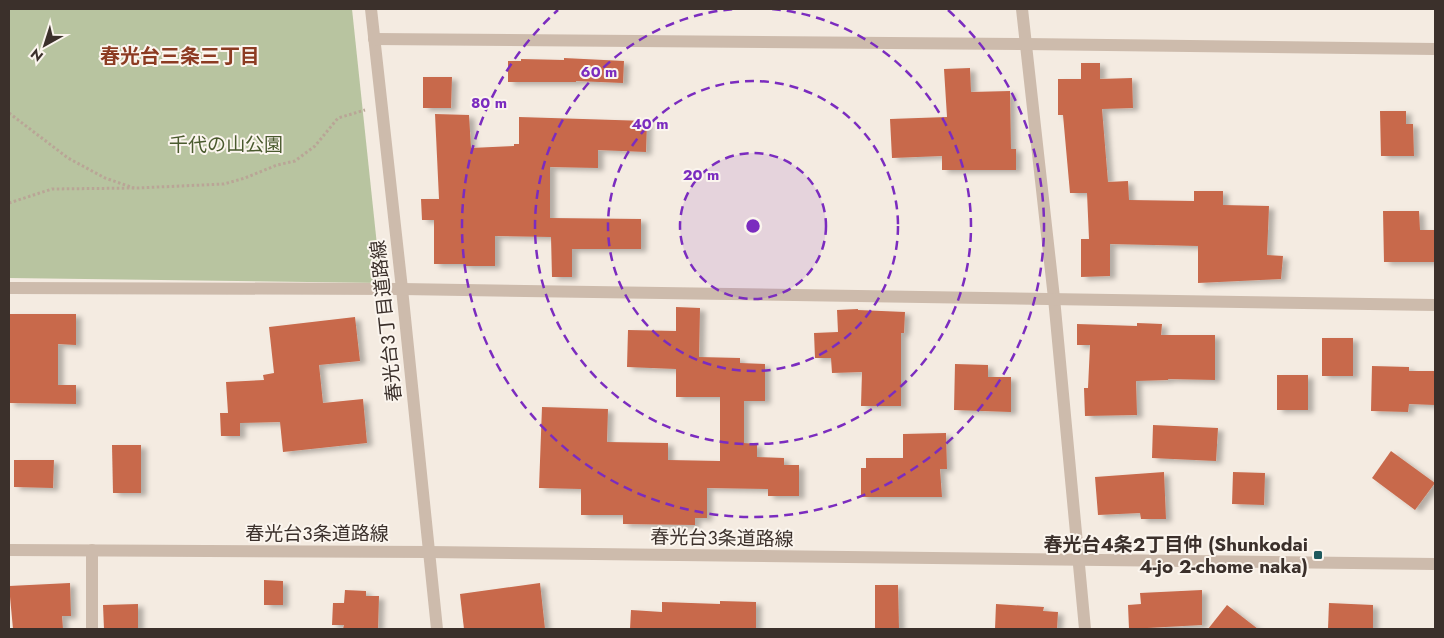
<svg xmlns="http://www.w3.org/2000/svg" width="1444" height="638" viewBox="0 0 1444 638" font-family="Jost,'Noto Sans JP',sans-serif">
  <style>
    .green { fill: #b8c4a0 }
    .building { fill: #c8694b; filter: url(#shadow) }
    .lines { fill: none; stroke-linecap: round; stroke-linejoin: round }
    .path { stroke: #b9a596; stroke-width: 3; stroke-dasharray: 2.5 2.5; stroke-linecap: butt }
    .minor { stroke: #cdbbac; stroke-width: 12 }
    .ring { fill: none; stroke: #7b2cbf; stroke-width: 2.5; stroke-dasharray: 9 6 }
    .poi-dot { fill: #1f5a5e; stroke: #fbf5ee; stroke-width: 2 }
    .labels { text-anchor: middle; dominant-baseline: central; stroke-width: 4; stroke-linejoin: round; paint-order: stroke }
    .park-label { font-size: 19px; fill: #4a5a2e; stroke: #fbf5ee }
    .street-label { font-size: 19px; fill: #3b302b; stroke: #fbf5ee }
    .poi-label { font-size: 19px; font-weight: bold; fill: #3b302b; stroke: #fbf5ee; text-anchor: end }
    .neighbourhood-label { font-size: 20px; font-weight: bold; fill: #8c3b22; stroke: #fbf5ee }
    .centre { fill: #7b2cbf; stroke: #fbf5ee; stroke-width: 2.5 }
    .ring-label { font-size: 15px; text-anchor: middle; font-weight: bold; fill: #7b2cbf; stroke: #fbf5ee; stroke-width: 4; stroke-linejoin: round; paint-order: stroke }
  </style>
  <defs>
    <filter id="shadow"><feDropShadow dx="5.5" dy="3" stdDeviation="2.5" flood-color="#0004"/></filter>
  </defs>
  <rect width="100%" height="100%" fill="#f4ebe1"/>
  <!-- green -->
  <path class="green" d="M9,9h343l29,274 -372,-5z"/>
  <!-- building -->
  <g class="building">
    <path d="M564,58l60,3 -1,22 -47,-2v1h-68v-21h13v-2l43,1z"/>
    <path d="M1081,63h19v16l32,-1 1,30 -31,1 6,73 20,-1 1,19 65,1v-10h29v14l46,1 -2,49 16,1 -2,23 -83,4v-37l-88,-2v32l-29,1v-38h8l-2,-46h-17l-7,-78h-5v-36h23z"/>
    <path d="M970,68l1,24 39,-1 1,58h5v21h-74v-14l-50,2 -2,-39 57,-2 -3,-48z"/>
    <path d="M423,77h29l-1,31h-28z"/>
    <path d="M1380,111h26v13h7l1,32h-33z"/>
    <path d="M435,114l34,1 2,33 43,-2v-2h5v-27l128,4 -1,31 -48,-2v18l-48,-1v51l91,1v30h-69v28h-20l-1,-40 -56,-1v30h-30v-2h-31v-44h-12l-1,-21h18z"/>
    <path d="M1383,211h36l1,19h15v32h-51z"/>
    <path d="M676,307l24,1 -1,49 41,1v5l25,1v37h-21v42l13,1v13l27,1v7h15v31h-31v-7l-61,-1v30h-12v7l-72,-1v-9h-42v-26l-42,-1 3,-81 66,2 -1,33 61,1v17l52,1v-64h-44v-28l-49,-2 1,-37 48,1z"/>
    <path d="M858,309v1l47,2 -1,21h-3v73h-40l1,-34 -30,1 -1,-15h-16l-1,-25 24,-1 -1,-22z"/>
    <path d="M9,314h67v31l-18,-1v41h18v19l-67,-1z"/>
    <path d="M355,317l5,44 -41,4 4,38 40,-4 4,44 -84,9 -3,-30 -40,1v13h-19l-1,-23h8l-2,-31 38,-2 -1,-5 11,-2 -5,-46z"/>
    <path d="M1137,323l25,1 -1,11h54v45l-47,-1v1l-32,1 1,34 -52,1 -1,-28h4l2,-43h-13v-21l60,2z"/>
    <rect x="1322" y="338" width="31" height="38"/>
    <path d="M955,364l33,1v12h23v35l-57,-2z"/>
    <path d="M1372,366l37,1v4h26v34l-26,-1 -1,8 -37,-1z"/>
    <rect x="1277" y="375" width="31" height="35"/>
    <path d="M1153,425l65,3 -2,33 -64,-3z"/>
    <path d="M946,433l1,36h-7l2,28h-81v-29h5v-10h37v-24z"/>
    <path d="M112,445h29v48h-28z"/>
    <path d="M1391,451l44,32 -20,27 -43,-32z"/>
    <path d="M14,460h40l-1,28 -39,-1z"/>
    <path d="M1164,472l2,47h-25l-1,-6 -42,2 -3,-38z"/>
    <path d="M1233,472l32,1 -1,32 -32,-1z"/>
    <path d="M264,580l19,1v24h-19z"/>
    <path d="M70,583l1,33h-9l1,13h-50l-4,-43z"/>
    <path d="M540,583l5,46h-81l-4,-35z"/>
    <path d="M875,585h23l1,44h-24z"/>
    <path d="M345,590l21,1v5h13l-1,33h-35l1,-4h-12l1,-22h11z"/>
    <path d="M1202,590v35l-73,4 -1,-24 13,-1 -1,-11z"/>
    <path d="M720,601l36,1v27h-126l1,-19 31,2v-10l58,2z"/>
    <path d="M1329,603l44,2v24h-45z"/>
    <path d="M138,604v25h-34l-1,-24z"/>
    <path d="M996,604l48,3 -1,4 15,1 -1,17h-62z"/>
    <path d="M1227,605l31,24h-50z"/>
  </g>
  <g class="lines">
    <!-- path -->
    <g class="path">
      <path d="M9,113l59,45 37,20 29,10"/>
      <path d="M9,203l43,-14 85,-1 87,-4 21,-6 32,-13 18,-4 20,-15 23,-28 27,-8"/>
    </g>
    <!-- minor -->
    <g class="minor">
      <path d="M371,9l31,280 35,340"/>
      <path d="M1022,9l32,289 31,331"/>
      <path d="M374,39l651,5 410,5"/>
      <path d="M9,288l393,1 1033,16"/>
      <path d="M9,550l419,2 1007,12"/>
      <path d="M92,550v79"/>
    </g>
  </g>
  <!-- distance rings -->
  <circle cx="753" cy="226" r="73" fill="#7b2cbf" fill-opacity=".12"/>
  <g class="ring">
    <circle cx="753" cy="226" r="73"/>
    <circle cx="753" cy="226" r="145"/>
    <path d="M772 9A218 218 0 1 1 734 9"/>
    <path d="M948 10A291 291 0 1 1 558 10"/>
  </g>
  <!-- markers -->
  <rect class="poi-dot" x="1313" y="550" width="10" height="10" rx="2.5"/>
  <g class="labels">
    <!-- park labels -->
    <g class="park-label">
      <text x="226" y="144">千代の山公園</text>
    </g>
    <!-- street labels -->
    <g class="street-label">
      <text transform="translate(386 321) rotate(-96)">春光台3丁目道路線</text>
      <text x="317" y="533">春光台3条道路線</text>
      <text transform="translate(722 538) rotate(1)">春光台3条道路線</text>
    </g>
    <!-- poi labels -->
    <g class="poi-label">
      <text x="1308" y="544">春光台4条2丁目仲 (Shunkodai<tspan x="1308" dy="22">4-jo 2-chome naka)</tspan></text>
    </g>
    <!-- neighbourhood labels -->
    <g class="neighbourhood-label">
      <text x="180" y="56">春光台三条三丁目</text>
    </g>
  </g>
  <circle cx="753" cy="226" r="8" class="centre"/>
  <g class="ring-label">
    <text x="599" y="77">60 m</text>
    <text x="489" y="108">80 m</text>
    <text x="650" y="129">40 m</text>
    <text x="701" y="180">20 m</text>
  </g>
  <!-- border -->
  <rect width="1444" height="638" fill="none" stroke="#3b302b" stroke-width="20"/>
  <!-- north arrow -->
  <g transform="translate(45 45) rotate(219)" stroke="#fbf5ee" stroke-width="4" paint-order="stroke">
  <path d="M0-4L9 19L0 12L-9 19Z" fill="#3b302b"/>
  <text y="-8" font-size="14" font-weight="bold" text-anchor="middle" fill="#3b302b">N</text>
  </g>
</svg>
